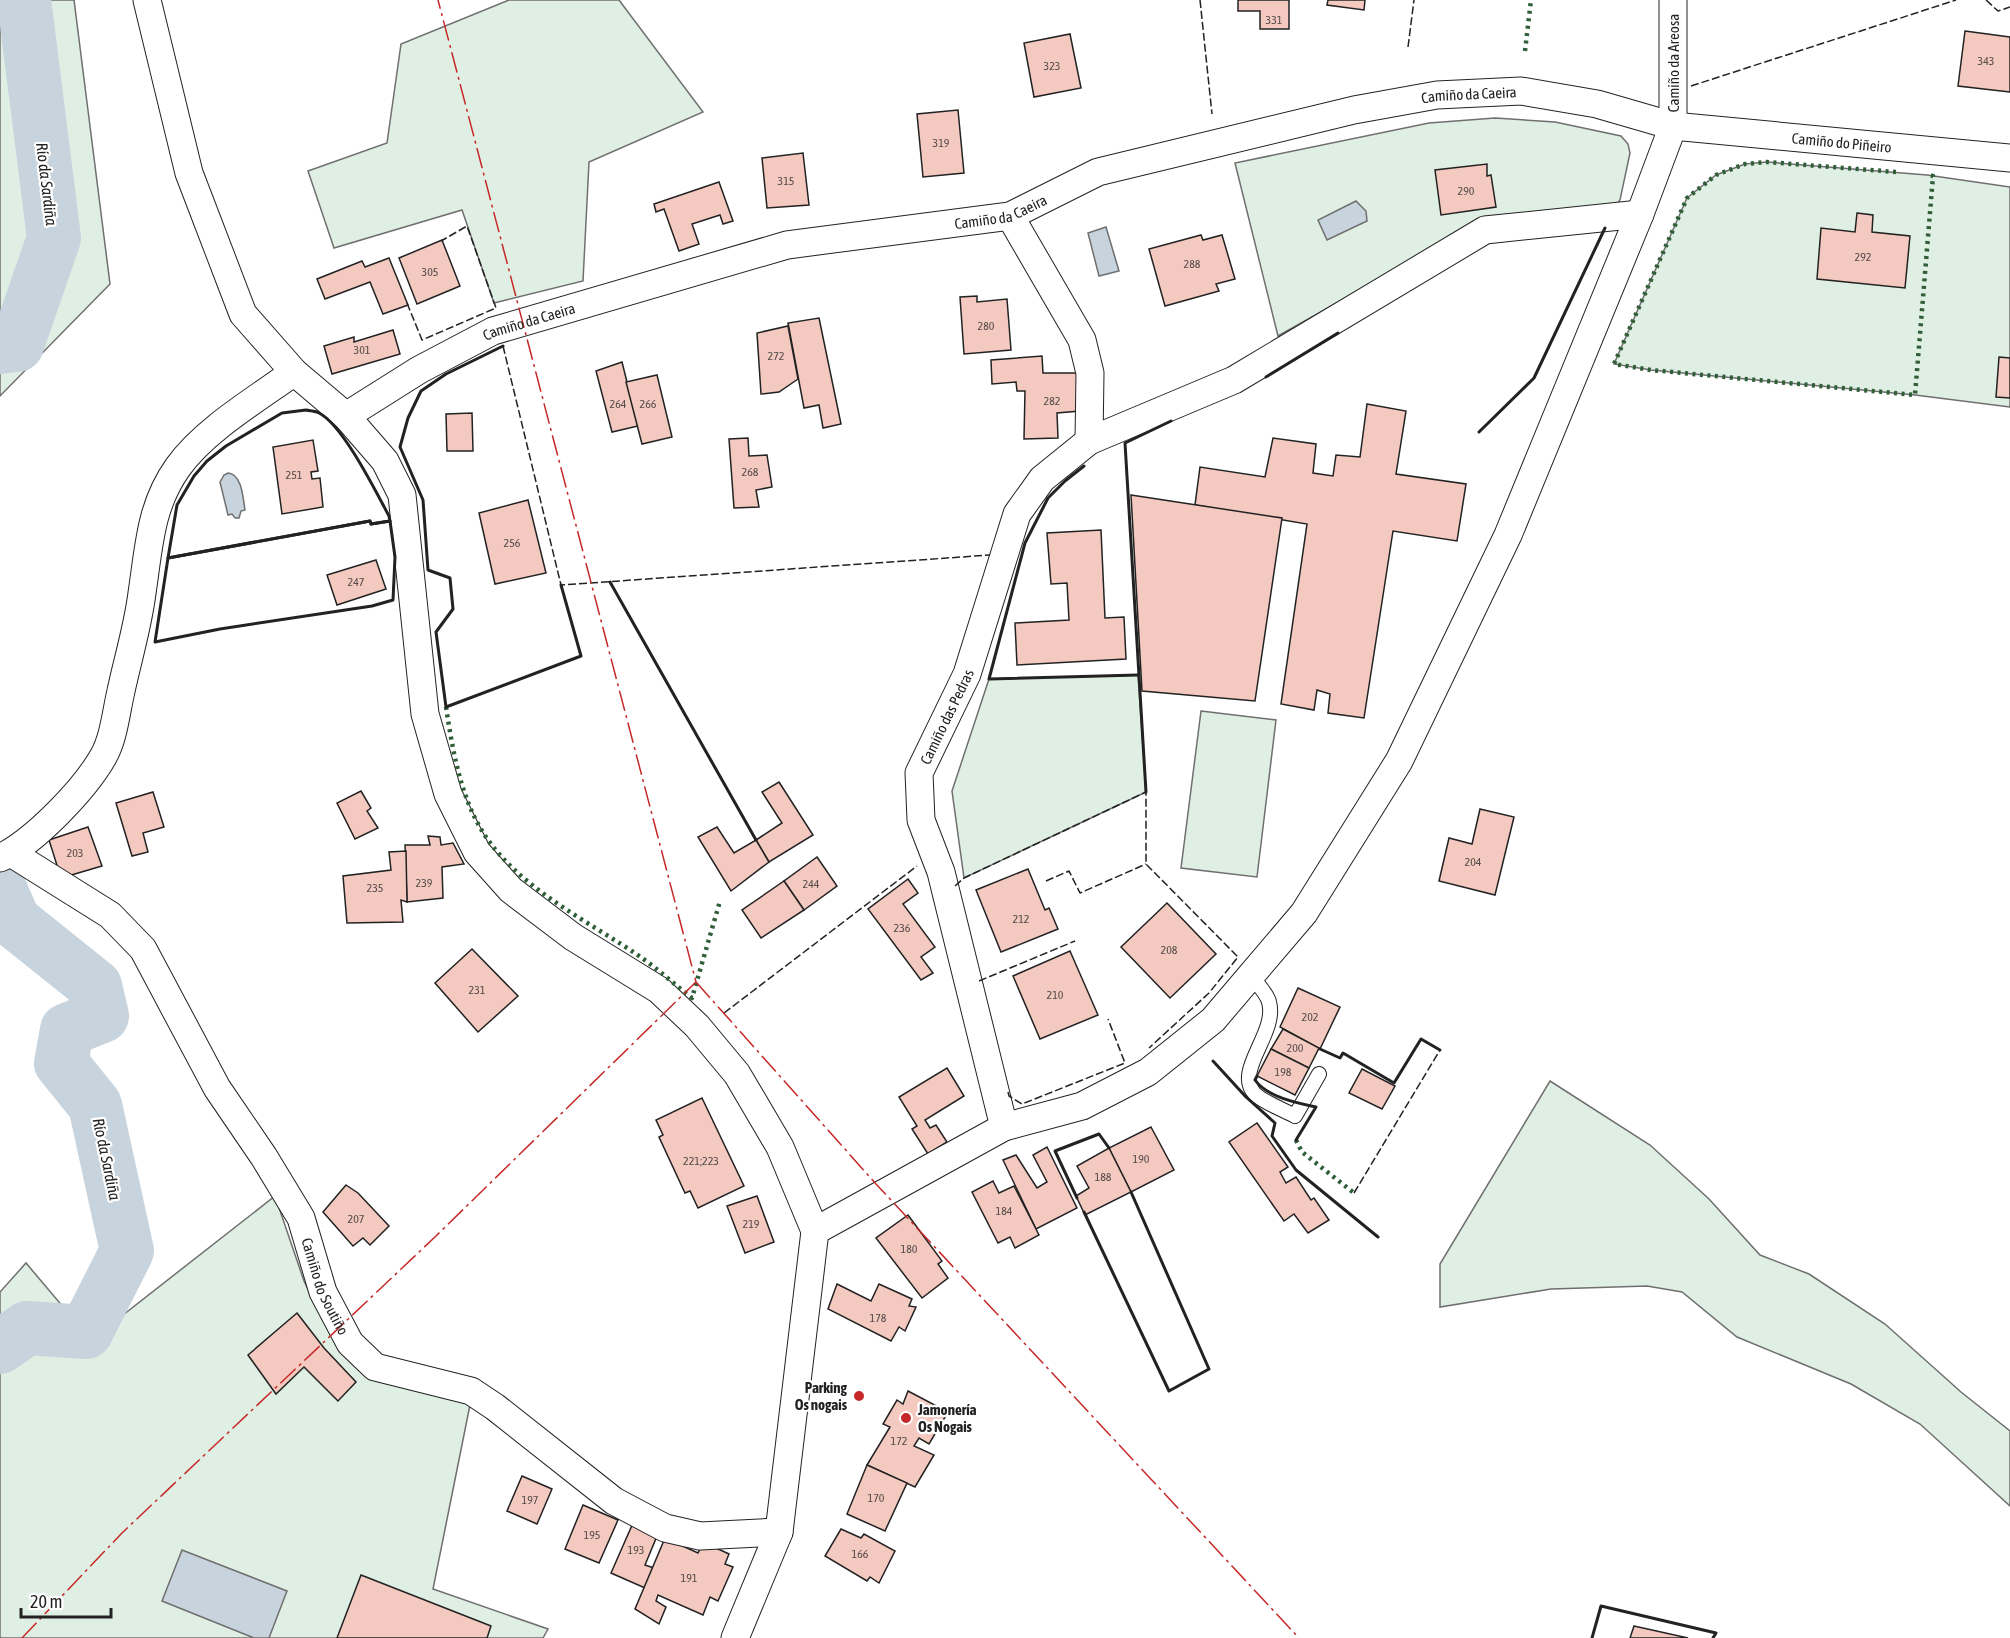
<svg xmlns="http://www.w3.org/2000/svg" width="2010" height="1638" viewBox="0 0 2010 1638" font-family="'Asap Condensed',sans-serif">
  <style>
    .green { fill: #e0efe3; stroke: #6f6f6f; stroke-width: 1.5 }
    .water { fill: #c7d3dd; stroke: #6f6f6f; stroke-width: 1.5 }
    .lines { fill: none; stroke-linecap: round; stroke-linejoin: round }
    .river { stroke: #c7d3dd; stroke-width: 54 }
    .building { fill: #f3c9c0; stroke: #222; stroke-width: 1.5 }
    .service-casing { stroke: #222; stroke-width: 16 }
    .minor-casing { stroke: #222; stroke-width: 29 }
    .service { stroke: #fff; stroke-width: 14 }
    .minor { stroke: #fff; stroke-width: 27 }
    .hedge { stroke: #2f5e38; stroke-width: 4.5; stroke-dasharray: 3 4.5; stroke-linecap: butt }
    .fence { stroke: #222; stroke-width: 1.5; stroke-dasharray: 8 3; stroke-linecap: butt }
    .wall { stroke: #222; stroke-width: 3 }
    .power { stroke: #c62828; stroke-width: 1.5; stroke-dasharray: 21 4.5 3 4.5; stroke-linecap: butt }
    .poi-dot { fill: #c62828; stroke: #fff; stroke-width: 2 }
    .labels { text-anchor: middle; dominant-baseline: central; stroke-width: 4.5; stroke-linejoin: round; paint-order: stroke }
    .number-label { font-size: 12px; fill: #564c4a }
    .street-label { font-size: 15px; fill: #222; stroke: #fff }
    .poi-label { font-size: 15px; font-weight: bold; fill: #222; stroke: #fff; text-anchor: end }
    .water-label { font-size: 16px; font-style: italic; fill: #222; stroke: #fff }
  </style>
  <rect width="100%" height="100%" fill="#fff"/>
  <!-- green -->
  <g class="green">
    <path d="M0,0h74l36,284 -110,112z"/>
    <path d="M509,0h110l84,112 -114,50 -6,119 -89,22 -32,-93 -128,38 -26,-77 79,-28 14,-99z"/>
    <path d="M1495,118l60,4 66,14 7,8 2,9 -10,47 -4,5 -135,17 -203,114 -43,-173 194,-40z"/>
    <path d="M1767,162l160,13 83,12v220l-95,-12 -264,-25 -37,-6 73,-166 29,-23 29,-11z"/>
    <path d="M1138,675l8,117 -182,86 -12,-87 37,-112z"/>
    <path d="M1201,711l75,9 -19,157 -76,-9z"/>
    <path d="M1550,1081l100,64 59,54 51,56 49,19 76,50 76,68 49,39v75l-90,-82 -69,-40 -114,-47 -55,-45 -35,-6 -96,3 -111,18v-43z"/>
    <path d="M275,1196l29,85 27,55 53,47 87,17 -38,189 115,40 -5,9h-543v-346l26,-29 65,77z"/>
  </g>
  <!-- water -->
  <g class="water">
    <path d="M1356,201l10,10 1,10 -40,19 -9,-20z"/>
    <path d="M1106,227l13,44 -20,5 -11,-43z"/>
    <path d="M228,473c14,1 15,25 17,37l-4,1 -2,7h-4l-3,-4 -4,1 -8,-33 4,-7z"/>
    <path d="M182,1550l105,41 -18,47h-15l-92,-37z"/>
  </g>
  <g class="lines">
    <!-- river -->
    <g class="river">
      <path d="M0,347l17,-2 37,-107 -30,-238"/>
      <path d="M0,1347l27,-19 59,4 41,-81 -32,-146 -34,-42 6,-33 35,-14 -7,-30 -81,-65 -14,-32"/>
    </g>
  </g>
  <!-- building -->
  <g class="building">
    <path d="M1238,0h51v29h-29v-18h-22z"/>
    <path d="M1328,0h37l-1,10 -37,-5z"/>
    <path d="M1965,31l45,6v55l-52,-6z"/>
    <path d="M1070,34l11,54 -47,9 -10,-54z"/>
    <path d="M958,110l6,63 -41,4 -6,-63z"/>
    <path d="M803,153l6,52 -42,3 -5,-50z"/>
    <path d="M1487,164v12l4,-1 5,32 -55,8 -6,-45z"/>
    <path d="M719,182l14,39 -10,3 -3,-9 -28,9 7,20 -20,7 -15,-42 -8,3 -2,-8z"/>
    <path d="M1857,213l16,2 -1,17 38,4 -5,52 -88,-9 4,-51 34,4z"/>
    <path d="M1201,235l2,5 19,-5 13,44 -19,5 3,7 -54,15 -16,-57z"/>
    <path d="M442,240l18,46 -43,18 -18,-46z"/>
    <path d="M389,258l19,47 -25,9 -13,-32 -45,17 -8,-20 45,-18 3,6z"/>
    <path d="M977,296v6l30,-3 4,51 -47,4 -4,-57z"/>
    <path d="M819,318l22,106 -18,4 -4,-23 -15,3 -16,-85z"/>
    <path d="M788,326l10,53 -19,13 -18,2 -4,-61z"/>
    <path d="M393,330l7,24 -68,20 -8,-28 30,-9v5z"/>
    <path d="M1042,356l1,17h36l1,38 -23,2 1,25 -34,1 1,-48h-8l-1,-9 -24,2 -1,-24z"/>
    <path d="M1999,357l11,1v40l-14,-1z"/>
    <path d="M622,362l16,64 -26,6 -16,-61z"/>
    <path d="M657,375l15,62 -30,7 -16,-62z"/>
    <path d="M1367,404l39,7 -10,63 70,10 -9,57 -64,-10 -29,187 -36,-5 2,-19 -13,-4 -3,20 -33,-6 26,-180 -112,-19 5,-38 65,10 8,-39 43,6 -3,29 20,3 3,-21 24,2z"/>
    <path d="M472,413l1,38h-26l-1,-37z"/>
    <path d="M748,438l1,18 18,-1 5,32 -16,3 3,17 -25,1 -5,-69z"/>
    <path d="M313,440l5,31 -7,1 1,7 8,-1 3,29 -41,7 -9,-67z"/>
    <path d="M1131,495l151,23 -27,183 -113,-10z"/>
    <path d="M528,500l18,73 -51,11 -16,-71z"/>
    <path d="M1101,530l4,88 19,-1 2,42 -109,6 -2,-42 54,-3 -2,-37 -16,1 -4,-51z"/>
    <path d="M376,560l10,29 -49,16 -10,-30z"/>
    <path d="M779,782l34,53 -44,27 -13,-22 26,-17 -20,-31z"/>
    <path d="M361,791l10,17 -4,3 11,17 -23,11 -18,-36z"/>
    <path d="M153,792l11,35 -21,6 5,19 -16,4 -16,-53z"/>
    <path d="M1480,809l34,8 -19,78 -56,-14 10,-43 23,6z"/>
    <path d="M88,827l14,39 -41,12 -12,-38z"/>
    <path d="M717,827l17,26 22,-13 13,22 -38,29 -33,-54z"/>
    <path d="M428,836l12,1 1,8 12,-2 11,21 -22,3 1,31 -36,4 -2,-57h25z"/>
    <path d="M406,851l1,51 -6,-2 2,22 -56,1 -4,-47 48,-6 -2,-18z"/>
    <path d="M817,857l20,29 -33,24 -20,-29z"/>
    <path d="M1028,869l17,41 4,-2 9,21 -57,23 -25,-62z"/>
    <path d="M908,879l10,14 -15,11 32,43 -14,10 12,16 -12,7 -53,-71z"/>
    <path d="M784,881l20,29 -43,28 -19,-28z"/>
    <path d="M1167,903l49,51 -46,44 -49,-51z"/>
    <path d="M472,949l46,47 -40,36 -43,-49z"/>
    <path d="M1070,951l28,64 -58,24 -27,-63z"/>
    <path d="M1298,988l42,19 -20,42 -40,-22z"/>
    <path d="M1283,1029l36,19 -10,20 -38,-19z"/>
    <path d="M1271,1049l38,19 -14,27 -38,-19z"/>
    <path d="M947,1068l17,28 -39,24 5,8 6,-3 11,17 -19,12 -16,-25 5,-3 -18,-29z"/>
    <path d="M1362,1069l33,17 -13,23 -33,-16z"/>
    <path d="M702,1098l42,88 -46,22 -8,-17 -5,2 -26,-56 4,-2 -7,-15z"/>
    <path d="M1257,1123l31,44 -8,5 6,11 10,-6 15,23 3,-2 15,22 -21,13 -14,-19 -10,7 -55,-79z"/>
    <path d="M1151,1127l23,43 -43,22 -22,-44z"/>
    <path d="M1047,1147l30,61 -41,21 -33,-69 13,-5 21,33 10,-6 -14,-27z"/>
    <path d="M1109,1148l22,44 -46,23 -9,-19 13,-8 -12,-22z"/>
    <path d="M993,1181l6,12 15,-7 25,49 -24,13 -5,-11 -12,6 -26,-51z"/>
    <path d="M346,1185l12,8 31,33 -19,19 -7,-7 -10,8 -30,-34z"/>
    <path d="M757,1196l17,46 -29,11 -18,-47z"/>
    <path d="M908,1215l34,46 -4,3 10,14 -26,20 -46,-60z"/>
    <path d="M837,1284l34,17 8,-17 33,15 -3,7 7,1 -11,24 -6,-4 -8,14 -63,-32z"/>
    <path d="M297,1313l27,35 32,34 -18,19 -34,-34 -28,27 -28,-39z"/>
    <path d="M908,1391l40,21 -19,32 -10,-6 -5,8 20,9 -19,32 -48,-22 23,-38 -7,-3 14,-24 6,4z"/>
    <path d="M867,1465l40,18 -22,48 -38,-17z"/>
    <path d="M522,1476l30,13 -15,35 -30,-13z"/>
    <path d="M583,1505l35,15 -19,43 -34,-14z"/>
    <path d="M633,1523l24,13 -12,29 9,3 -9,20 -34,-15z"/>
    <path d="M841,1529l20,9 3,-4 31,17 -16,32 -9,-6 -3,4 -42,-25z"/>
    <path d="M665,1538l33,15 5,-11 26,12 -4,10 8,3 -15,34 -8,-4 -7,18 -45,-20 -2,6 10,6 -7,17 -24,-15z"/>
    <path d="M361,1575l130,51 -4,12h-150z"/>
    <path d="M1634,1626l54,12h-58z"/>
  </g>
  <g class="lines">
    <!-- service casing -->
    <g class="service-casing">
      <path id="service" d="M1251,975c5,8 16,18 18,27 9,31 -36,69 -14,92 8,8 29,16 40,22l24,-42"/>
    </g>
    <!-- minor casing -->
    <g class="minor-casing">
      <g id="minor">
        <path d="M147,0l42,173 54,141 51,58 52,44 39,45 17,34 23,219 23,80 29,58 34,38 62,47 86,53 38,36 40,48 43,73 35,84"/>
        <path d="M1010,216l72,124 8,33 -1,68"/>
        <path id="s1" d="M346,416l73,-46 74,-39 294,-86 223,-29 88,-44 256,-62 83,-15 84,-4 76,13 76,22 337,32"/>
        <path id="s2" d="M11,853l99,62 33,34 74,139 47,69 37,61 22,74 27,51 25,24 96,24 24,16 119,94 51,27 35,8 79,-4"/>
        <path d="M0,858c34,-16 84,-68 103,-101 11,-19 13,-45 18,-66 7,-33 17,-65 21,-98 7,-46 8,-87 36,-126 26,-37 79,-68 116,-95"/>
        <path id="s3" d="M1004,1127l-63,-255 -20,-52 -2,-47 48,-99 50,-160 25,-35 47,-38 145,-61 251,-150 155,-16"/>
        <path d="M735,1638l44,-106 36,-301 189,-104 78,-21 66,-34 65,-52 91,-107 95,-152 109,-226 132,-321 33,-88v-126"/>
      </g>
    </g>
    <!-- service -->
    <use href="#service" class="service"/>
    <!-- minor -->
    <use href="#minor" class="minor"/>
    <!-- hedge -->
    <g class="hedge">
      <path d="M1525,51l6,-51"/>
      <path d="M1896,172l-129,-10 -22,2 -29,11 -29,23 -73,166 37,6 264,25 18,-219 -6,-1"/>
      <path d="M446,707c6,39 13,81 31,115 33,63 109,97 165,136 17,12 33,27 50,40l28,-97"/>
      <path d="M1296,1140l6,12 52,41"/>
    </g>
    <!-- fence -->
    <g class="fence">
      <path d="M1200,0l12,114"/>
      <path d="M1986,0l12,11 12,-4"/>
      <path d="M1408,47l6,-47"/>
      <path d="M1691,86l265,-86"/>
      <path d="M407,303l15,37 74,-32 -29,-82 -26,15"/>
      <path d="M503,346l58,239 429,-30"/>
      <path d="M1046,881l23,-10 11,22 66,-29"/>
      <path d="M955,886l9,-8 182,-86v72l92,93 -29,36 -60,55"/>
      <path d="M979,981l96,-40"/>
      <path d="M724,1013l193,-147"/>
      <path d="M1008,1092l1,4 13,8 103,-41 -17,-44"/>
      <path d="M1354,1193l86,-143"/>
    </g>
    <!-- wall -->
    <g class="wall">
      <path d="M503,346l-57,28 -25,17 -13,27 -8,29 23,53 5,70 22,8 3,31 -17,23 10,75 135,-51 -20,-71"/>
      <path d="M1266,377l72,-44"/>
      <path d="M306,410c4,1 10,1 13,3 24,12 57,79 70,103l1,5 -19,3 -1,-3 -202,37 9,-53 17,-29 13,-15 19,-15 56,-33z"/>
      <path d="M1479,432l55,-54 71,-150"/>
      <path d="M1084,466l-19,15 -17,17 -23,45 -36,136 149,-4"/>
      <path d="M370,521l1,3 19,-3 5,36 -2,43 -21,6 -152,23 -65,13 13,-84z"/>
      <path d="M610,582l146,258"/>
      <path d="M1146,792l-21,-349 46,-22"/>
      <path d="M1320,1049l20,9 3,-5 51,30 27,-44 19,11"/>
      <path d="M1213,1061l33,36 29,26 -3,13 24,34 82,67"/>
      <path d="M1257,1076l-2,4c12,17 42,23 61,27l-20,33"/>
      <path d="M1077,1198l-22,-47 44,-17 10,14"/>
      <path d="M1084,1212l85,179 40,-22 -78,-177"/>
      <path d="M1592,1638l9,-32 115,27 -3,5"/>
    </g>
    <!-- power -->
    <g class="power">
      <path d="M696,982l180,202 423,454"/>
      <path d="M22,1638l100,-105 314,-297 260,-254 -258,-982"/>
    </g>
  </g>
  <!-- markers -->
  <g class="poi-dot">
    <circle cx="859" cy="1396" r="6"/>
    <circle cx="906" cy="1418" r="6"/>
  </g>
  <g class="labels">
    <!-- number labels -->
    <g class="number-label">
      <text x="1274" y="20">331</text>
      <text x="1986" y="61">343</text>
      <text x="1052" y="66">323</text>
      <text x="941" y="143">319</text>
      <text x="786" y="181">315</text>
      <text x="1466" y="191">290</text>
      <text x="1863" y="257">292</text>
      <text x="1192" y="264">288</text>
      <text x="430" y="272">305</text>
      <text x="986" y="326">280</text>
      <text x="362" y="350">301</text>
      <text x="776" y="356">272</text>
      <text x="1052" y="401">282</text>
      <text x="618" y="404">264</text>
      <text x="648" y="404">266</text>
      <text x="750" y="472">268</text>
      <text x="294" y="475">251</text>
      <text x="512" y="543">256</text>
      <text x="356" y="582">247</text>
      <text x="75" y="853">203</text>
      <text x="1473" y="862">204</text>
      <text x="424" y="883">239</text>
      <text x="811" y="884">244</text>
      <text x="375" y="888">235</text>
      <text x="1021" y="919">212</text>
      <text x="902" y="928">236</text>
      <text x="1169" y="950">208</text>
      <text x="477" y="990">231</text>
      <text x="1055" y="995">210</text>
      <text x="1310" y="1017">202</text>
      <text x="1295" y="1048">200</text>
      <text x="1283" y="1072">198</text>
      <text x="1141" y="1159">190</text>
      <text x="701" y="1161">221;223</text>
      <text x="1103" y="1177">188</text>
      <text x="1004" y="1211">184</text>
      <text x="356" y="1219">207</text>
      <text x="751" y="1224">219</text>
      <text x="909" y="1249">180</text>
      <text x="878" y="1318">178</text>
      <text x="899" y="1441">172</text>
      <text x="876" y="1498">170</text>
      <text x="530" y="1500">197</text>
      <text x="592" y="1535">195</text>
      <text x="636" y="1550">193</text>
      <text x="860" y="1554">166</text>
      <text x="689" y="1578">191</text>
    </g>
    <!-- street labels -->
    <g class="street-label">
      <text transform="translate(1673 63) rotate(-90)">Camiño da Areosa</text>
      <text stroke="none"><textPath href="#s1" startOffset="1179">Camiño da Caeira</textPath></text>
      <text stroke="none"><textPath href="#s1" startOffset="1557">Camiño do Piñeiro</textPath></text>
      <text stroke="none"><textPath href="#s1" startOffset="693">Camiño da Caeira</textPath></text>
      <text stroke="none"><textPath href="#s1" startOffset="207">Camiño da Caeira</textPath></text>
      <text stroke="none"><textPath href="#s3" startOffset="428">Camiño das Pedras</textPath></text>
      <text stroke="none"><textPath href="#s2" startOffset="549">Camiño do Soutiño</textPath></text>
    </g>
    <!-- poi labels -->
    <g class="poi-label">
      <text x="847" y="1387">Parking<tspan x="847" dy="17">Os nogais</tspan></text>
      <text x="918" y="1409" text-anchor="start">Jamonería<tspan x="918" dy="17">Os Nogais</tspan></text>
    </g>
    <!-- water labels -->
    <g class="water-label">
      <text transform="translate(47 184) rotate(83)">Río da Sardiña</text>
      <text transform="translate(107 1159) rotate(78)">Río da Sardiña</text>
    </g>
  </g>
  <!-- scale -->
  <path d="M21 1608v9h90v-9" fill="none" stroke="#222222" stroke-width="3"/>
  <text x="30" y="1608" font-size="18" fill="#222222" stroke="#ffffff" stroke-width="4.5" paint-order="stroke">20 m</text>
</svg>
